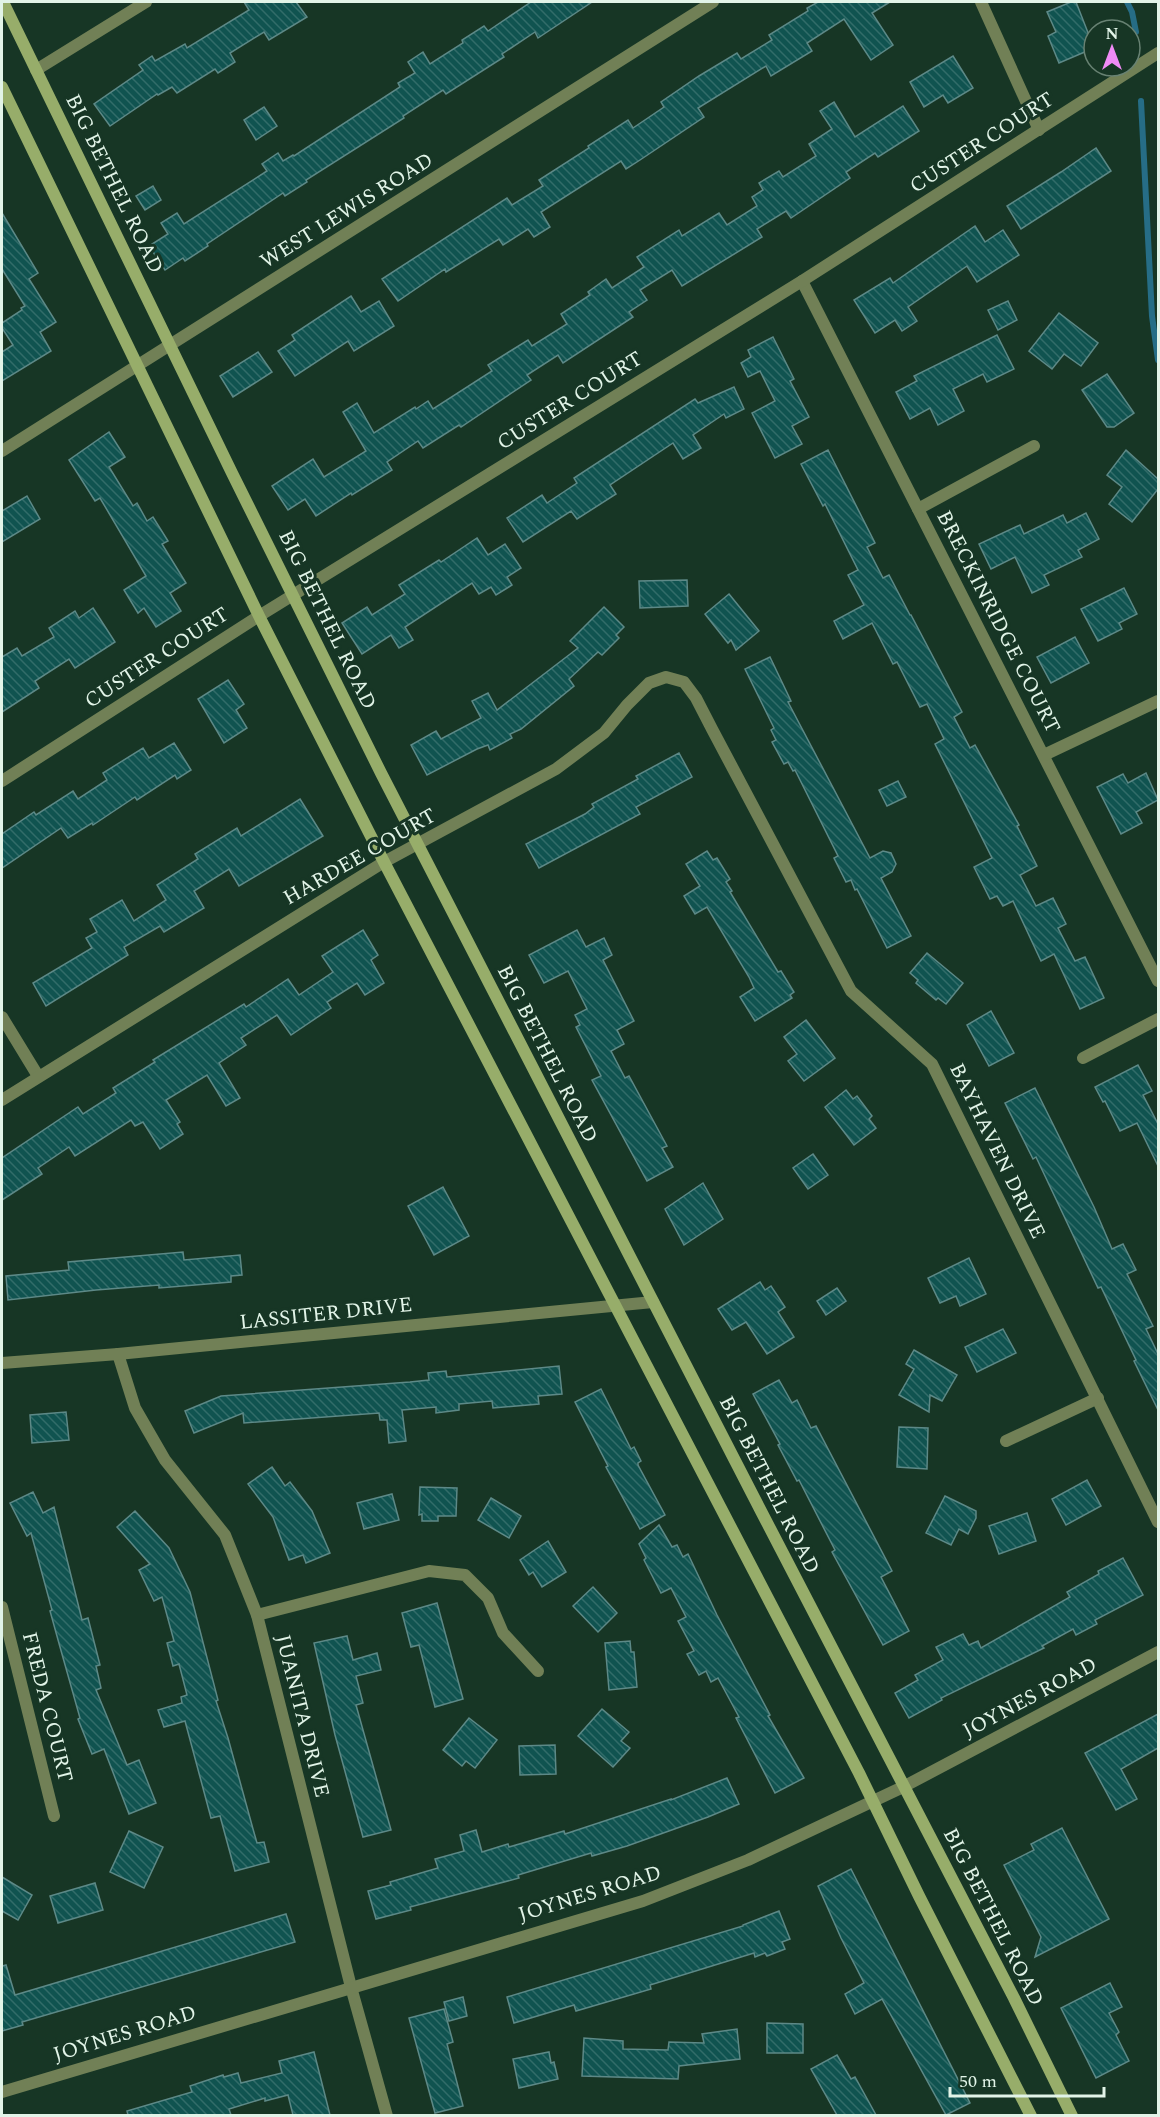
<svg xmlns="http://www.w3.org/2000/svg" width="1160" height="2117" viewBox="0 0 1160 2117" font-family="Spectral,serif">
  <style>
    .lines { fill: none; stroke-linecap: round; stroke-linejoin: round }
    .stream { stroke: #266d86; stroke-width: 6 }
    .building { fill: url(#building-back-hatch); stroke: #5d8987; stroke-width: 1.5 }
    .minor { stroke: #718056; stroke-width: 12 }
    .tertiary { stroke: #718056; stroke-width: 12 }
    .secondary { stroke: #97ad6a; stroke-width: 12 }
    .labels { text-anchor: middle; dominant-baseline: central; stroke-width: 6; stroke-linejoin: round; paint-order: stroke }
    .street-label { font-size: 21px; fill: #e2f4e8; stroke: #173625 }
  </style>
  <defs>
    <pattern id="building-back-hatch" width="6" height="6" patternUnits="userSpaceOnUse" patternTransform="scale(1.5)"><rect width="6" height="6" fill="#105350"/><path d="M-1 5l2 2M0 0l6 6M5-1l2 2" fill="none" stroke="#326c69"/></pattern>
  </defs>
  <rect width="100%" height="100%" fill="#173625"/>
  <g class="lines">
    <!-- stream -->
    <g class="stream">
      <path d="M1127,2l5,10 4,20"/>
      <path d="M1141,101l11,215 6,44"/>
    </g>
  </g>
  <!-- building -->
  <g class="building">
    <path d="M244,2h52l11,15 -38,23 -5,-8 -34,21 5,9 -17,11 -3,-4 -38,24 -5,-6 -14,8 -1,-1 -47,32 -16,-22 49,-34 -4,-5 13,-9 3,5 30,-17 2,4 62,-38z"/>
    <path d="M531,2h61l-54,36 -3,-6 -33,22 2,3 -58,37 -3,-4 -40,26 1,2 -98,62 1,2 -22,14 -2,-3 -76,51 1,2 -23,15 -2,-3 -18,12 -16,-24 19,-12 -7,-11 16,-10 7,11 83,-53 -5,-7 16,-11 5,8 10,-6 1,1 106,-69 -2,-4 17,-10 -7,-11 15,-10 7,12 33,-21 -1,-3 22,-14 4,5z"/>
    <path d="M818,2h72l-18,11 21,32 -22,15 -27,-41 -37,24 5,8 -41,25 -5,-10 -68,42 6,9 -64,43 -14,9 -5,-8 -80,51 9,15 -16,10 -6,-8 -25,16 -4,-6 -53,33 -1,-3 -47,32 -16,-22 125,-81 5,7 31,-19 -4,-6 50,-32 -1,-2 40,-26 5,8 31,-21 -3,-5 38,-26 38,-23 4,6 31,-19 -3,-5 39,-24 -1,-3z"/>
    <path d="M1071,2h5l18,46 -35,15 -11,-27 8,-4 -9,-20z"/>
    <path d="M953,56l20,32 -25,15 -5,-8 -19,12 -14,-25z"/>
    <path d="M834,102l21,35 48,-31 16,25 -41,26 -3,-4 -29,19 4,6 -59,40 -5,-7 -29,18 5,8 -80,49 -10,-16 -32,20 7,10 -18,12 4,5 -70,46 -5,-8 -31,20 4,5 -70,47 -2,-2 -36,23 -5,-7 -31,21 5,8 -40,25 -1,-2 -35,23 -11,-17 -17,11 -16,-24 41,-27 11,18 42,-26 -23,-39 14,-9 17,30 41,-26 1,2 12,-8 5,8 59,-38 -4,-6 40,-25 4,6 35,-22 -6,-10 29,-19 -2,-3 18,-13 6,9 32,-21 -7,-10 42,-27 3,6 37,-23 8,12 30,-19 -5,-9 11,-7 -4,-7 20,-12 4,6 33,-21 -7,-12 23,-15 -12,-18z"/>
    <path d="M264,107l13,19 -21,14 -12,-20z"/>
    <path d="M1096,148l15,23 -90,58 -14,-23 54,-34z"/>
    <path d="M153,186l8,14 -16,10 -9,-14z"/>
    <path d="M2,213l36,60 -9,6 27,43 -16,10 11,19 -49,30v-29l11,-7 -11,-17v-5l20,-13 -1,-2 4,-2 -23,-37z"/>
    <path d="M975,226l10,16 18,-12 16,25 -42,27 -10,-16 -59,41 9,14 -15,10 -7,-11 -20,13 -21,-33 36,-22 3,5z"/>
    <path d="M351,296l10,16 18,-11 15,25 -40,25 -6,-10 -53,35 -17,-25 17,-11 -3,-5z"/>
    <path d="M1008,301l9,19 -19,10 -10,-20z"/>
    <path d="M1059,313l39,30 -17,23 -17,-12 -12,15 -23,-18z"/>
    <path d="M997,335l17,34 -27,13 -4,-8 -30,15 11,22 -26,14 -8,-17 -20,11 -14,-27 21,-11 -3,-5z"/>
    <path d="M773,337l21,42 -4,2 19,36 -17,9 10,18 -27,14 -23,-45 23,-12 -15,-30 -12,6 -7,-14 10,-6 -3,-7z"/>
    <path d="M258,352l14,20 -39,25 -13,-21z"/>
    <path d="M1107,374l27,39 -20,14h-7l-25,-37z"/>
    <path d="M734,387l10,22 -18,9 -2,-4 -31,21 8,13 -18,11 -10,-16 -63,42 6,9 -39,25 -6,-8 -48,31 -16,-24 35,-23 5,8 30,-20 -3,-5 121,-79 3,4z"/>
    <path d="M109,432l16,25 -16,10 24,39 4,-3 10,18 6,-4 15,24 -6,3 24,39 -16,10 11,18 -25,16 -12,-19 -6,5 -14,-23 22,-14 -46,-78 -5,3 -26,-41z"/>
    <path d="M828,450l47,93 -8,4 16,31 6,-3 21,40h1l51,97 -8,5 16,31 5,-3 44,80 -2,1 20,40 -17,9 16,31 17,-8 13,26 -8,4 17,33 10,-4 19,41 -24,11 -26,-55 -13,7 -28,-60 -10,5 -6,-10 -7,3 -16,-32 18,-9 -57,-114 9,-5 -17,-35 -7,3 -23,-45 -4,2 -21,-41 -29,16 -9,-18 30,-16 -16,-30 10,-5 -33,-66 -2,2 -22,-42z"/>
    <path d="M1126,450l32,29v10l-26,33 -23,-18 13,-17 -15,-12z"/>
    <path d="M27,496l13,23 -38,23v-31z"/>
    <path d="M1086,513l13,26 -21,11 4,7 -38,18 5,10 -17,8 -17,-36 -24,12 -12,-25 41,-19 4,9 39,-19 4,8z"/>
    <path d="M477,538l11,17 17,-11 16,24 -14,9 5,8 -16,10 -5,-8 -12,7 -7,-11 -67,44 8,13 -14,8 -8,-13 -29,19 -20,-31 25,-16 5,8 33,-21 -6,-9 40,-25 2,2z"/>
    <path d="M687,580l1,26 -48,2 -1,-27z"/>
    <path d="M1124,588l13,26 -18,9 3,6 -24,12 -17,-32z"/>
    <path d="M729,594l30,37 -23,19 -5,-10 -3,3 -23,-29z"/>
    <path d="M604,607l20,20 -8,8 3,3 -17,17 -4,-3 -29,27 5,7 -53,43 -11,5 2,4 -22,12 -2,-5 -11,4 -50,26 -16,-30 25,-14 5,8 40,-21 -9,-17 16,-8 9,17 81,-62 -8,-7z"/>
    <path d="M93,608l22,34 -40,26 -6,-9 -34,22 4,7 -37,24v-55l15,-9 5,8 32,-19 -5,-9 26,-17 4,7z"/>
    <path d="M1075,637l14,26 -38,20 -14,-26z"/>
    <path d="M770,657l21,44 -3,1 82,156 13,-7 8,2 5,11 -4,8 -11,6 30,58 -24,12 -30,-59 -2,1 -4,-10 -5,2 -12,-24 4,-2 -43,-86 -2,1 -5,-9 -4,2 -12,-22 4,-2 -5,-10 3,-2 -29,-59z"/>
    <path d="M228,680l16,24 -8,6 11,18 -23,15 -26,-44z"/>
    <path d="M174,743l17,27 -14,9 -2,-4 -38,25 -2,-3 -42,28 -1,-2 -24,15 -7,-10 -59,40v-34l32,-22 2,3 37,-24 5,8 29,-19 -4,-7 40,-25 6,10z"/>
    <path d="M679,753l13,24 -56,30 4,7 -101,54 -13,-24 59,-30 9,-7 -2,-3 46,-25 -2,-3z"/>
    <path d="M1146,773l12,27 -22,12 6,11 -21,11 -24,-47 26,-13 5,9z"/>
    <path d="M898,781l8,16 -19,9 -8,-16z"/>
    <path d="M300,799l23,37 -84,50 -10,-17 -35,22 10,17 -40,24 -4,-6 -36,21 4,8 -82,51 -13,-23 59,-35 -6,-10 11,-6 -7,-13 32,-19 12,21 32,-21 -9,-15 41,-26 -3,-5 42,-26 4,8z"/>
    <path d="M707,851l6,9 4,-2 13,21 -4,3 6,9 -2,1 48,80 3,-1 13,21 -4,3 2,3 -37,23 -15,-24 14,-9 -5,-11 -42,-70 -12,7 -11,-18 16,-10 -14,-22z"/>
    <path d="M363,930l15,25 -7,5 13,23 -19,12 -8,-12 -30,19 4,6 -40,27 -14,-20 -36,23 5,7 -27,18 21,35 -14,8 -19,-31 -41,25 14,22 -3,2 6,10 -23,15 -17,-27 -8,4 -4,-6 -56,36 -6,-9 -31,21 4,6 -40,26v-42l76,-51 5,7 33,-21 -3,-5 42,-26 -2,-2 91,-56 2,3 42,-28 11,16 34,-23 -11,-16z"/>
    <path d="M577,930l9,17 18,-9 8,17 -9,5 31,61 -17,9 7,14 -13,7 14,27 4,-2 38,70 -5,2 11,19 -26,14 -55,-101 9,-4 -25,-49 4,-2 -5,-10 12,-6 -19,-38 -24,12 -15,-28z"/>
    <path d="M927,953l36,30 -17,21 -8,-6 -2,2 -20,-17 2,-3 -8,-7z"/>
    <path d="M991,1011l23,42 -25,13 -22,-41z"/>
    <path d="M806,1020l29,38 -31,23 -16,-20 9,-7 -13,-17z"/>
    <path d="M1138,1065l14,26 -9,4 15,29v42l-21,-43 -17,8 -15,-30 -2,1 -8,-15z"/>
    <path d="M1035,1088l59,119 18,42 11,-5 13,26 -9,4 26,52 -7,3 12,25v56l-24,-49 2,-1 -35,-73 -3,1 -62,-131 -3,2 -28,-56z"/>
    <path d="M846,1090l7,9 4,-3 15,20 -3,3 7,9 -22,17 -29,-38z"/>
    <path d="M813,1154l15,21 -20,14 -15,-21z"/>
    <path d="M703,1183l20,36 -39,26 -19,-36z"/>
    <path d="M443,1187l26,49 -35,19 -26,-49z"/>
    <path d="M183,1252l1,8 56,-5 2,20 -11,1v6l-72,6v-3l-63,5 -88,10 -2,-24 63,-6 -1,-8z"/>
    <path d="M969,1258l17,36 -26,12 -4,-10 -16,7 -12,-25z"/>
    <path d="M760,1282l5,8 6,-4 14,21 -7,5 16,25 -27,17 -21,-32 -14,8 -14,-21z"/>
    <path d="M837,1288l9,13 -20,14 -9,-14z"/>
    <path d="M1003,1329l13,24 -39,19 -12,-25z"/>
    <path d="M914,1350l43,25 -15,26 -12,-6 -1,17 -30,-17 15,-26 -8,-5z"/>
    <path d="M559,1366l3,28 -24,2 1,8 -46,4 -1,-7 -33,3v6l-23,3v-6l-34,3 4,31 -17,2 -2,-23h-7l-1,-7 -135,10 -1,-10 -49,20 -9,-22 36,-15 189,-14 19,-2 -1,-7 18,-2 1,6z"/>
    <path d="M779,1380l13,23 5,-3 14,28 5,-2 76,145 -11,6 28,54 -26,14 -51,-93 3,-2 -36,-70 -2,1 -19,-36 2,-1 -27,-50z"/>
    <path d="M601,1389l30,60 3,-2 7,14 -3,2v2l27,50 -25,14 -34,-62 2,-1 -33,-64z"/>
    <path d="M66,1412l3,28 -37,3 -2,-28z"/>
    <path d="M899,1427l29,1 -1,41 -30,-2z"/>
    <path d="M272,1467l13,19 5,-4 22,29 18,42 -24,10 -3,-8 -14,5 -16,-43 -25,-33z"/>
    <path d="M1087,1480l14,26 -35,19 -14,-26z"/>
    <path d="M420,1487l37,1 -1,28h-18v5h-16v-7l-3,1z"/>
    <path d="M33,1492l10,21 11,-6 28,113 6,-2 12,47 -4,1 5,22 -5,2 31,75 12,-5 17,43 -27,11 -25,-65 -12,5 -14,-35 2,-1 -20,-71 -10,-36 2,-1 -21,-77 -4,3 -17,-33z"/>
    <path d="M392,1494l7,26 -35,9 -7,-26z"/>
    <path d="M945,1496l31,15v7l-8,16 -9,-5 -8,16 -25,-12z"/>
    <path d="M491,1498l30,18 -12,22 -31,-18z"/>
    <path d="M135,1511l34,37 21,44 28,108 -2,1 12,37 25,91 4,14 7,-1 5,20 -34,9 -15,-55 -9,2 -26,-97 -21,6 -6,-17 24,-7 -1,-6 6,-2 -8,-31 -6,2 -6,-23 7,-2 -12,-44 -8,4 -15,-31 11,-6 -33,-37z"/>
    <path d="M1027,1513l9,28 -37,13 -10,-28z"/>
    <path d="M659,1525l13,22 5,-2 6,12 5,-3 29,61 53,100 -2,1 36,62 -29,15 -39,-75 3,-1 -21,-39 -7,4 -5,-11 -7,4 -12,-21 7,-3 -16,-30 8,-4 -15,-29 -10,5 -17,-33 2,-2 -7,-14z"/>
    <path d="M548,1541l18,31 -24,15 -9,-15 -4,3 -9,-15z"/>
    <path d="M1123,1558l20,37 -48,25 2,4 -21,11 -3,-6 -31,17 2,2 -103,50 1,2 -33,18 -14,-25 23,-13 -3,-5 28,-15 -7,-13 27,-13 6,11 9,-4 3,7 89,-51 -3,-5 32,-18 -1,-3z"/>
    <path d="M593,1587l24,26 -19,19 -25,-26z"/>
    <path d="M437,1603l26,96 -28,8 -16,-62 -8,2 -9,-34z"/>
    <path d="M347,1636l6,24 24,-7 4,17 -25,6 7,27 -7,2 35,125 -28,7 -28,-102 -21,-92z"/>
    <path d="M630,1641l1,11h3l3,35 -28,3 -4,-47z"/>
    <path d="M602,1709l27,23 -8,9 9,7 -17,19 -35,-31z"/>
    <path d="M1158,1714v34l-37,21 16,30 -21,11 -31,-57z"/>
    <path d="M469,1718l28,22 -22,28 -9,-7 -4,5 -19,-16z"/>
    <path d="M555,1745l1,29 -36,1 -1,-29z"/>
    <path d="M727,1778l12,26 -31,13 -81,29 -35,10 -1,-3 -73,22 1,3 -109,29 1,3 -35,9 -8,-28 23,-6 -1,-3 48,-14 -3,-9 29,-8 -4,-16 16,-5 6,22 26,-8 1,3 55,-16 1,3 106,-35v1z"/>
    <path d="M1062,1828l47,91 -74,38 6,-20 -37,-72 30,-15 -3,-6z"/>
    <path d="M129,1831l34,16 -19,41 -34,-16z"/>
    <path d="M851,1869l119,234 -24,12 -64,-116 -27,15 -10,-20 19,-11 -23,-45 -23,-52z"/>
    <path d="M2,1877l30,18 -14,25 -16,-9z"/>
    <path d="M95,1883l8,27 -45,13 -8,-27z"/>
    <path d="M779,1911l11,28 -8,3 3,7 -18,7 -2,-3 -10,4 -1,-4 -104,32 1,4 -75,22 -2,-6 -60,18 -7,-26 236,-71v-1z"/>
    <path d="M286,1914l9,28 -273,80 1,3 -21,6v-65l4,-1 9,30z"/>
    <path d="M1110,1983l12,24 -13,6 10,19 -3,3 13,26 -33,17 -35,-70z"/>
    <path d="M463,1997l4,19 -18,5 -5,-19z"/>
    <path d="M444,2009l9,33 -6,2 16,62 -28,7 -26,-95z"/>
    <path d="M767,2023l36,1v29h-36z"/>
    <path d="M737,2029l3,30 -61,7 -1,13 -96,-3 2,-38 39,3v8l45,1 1,-8 35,1 -2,-9z"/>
    <path d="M314,2052l16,63h-37l-5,-20 -23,6v-3l-36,11 2,6h-103l-1,-4 65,-19 -2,-6 33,-11 1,2 14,-4 3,10 41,-10 -3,-12z"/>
    <path d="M549,2052l2,11 3,-1 4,17 -39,9 -6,-29z"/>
    <path d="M837,2055l14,24 4,-2 21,38h-39l-26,-46z"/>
  </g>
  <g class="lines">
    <!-- minor -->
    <g class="minor">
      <path d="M981,2l58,128"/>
      <path d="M36,70l110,-68"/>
      <path d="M802,281l356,700"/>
      <path d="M2,451l711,-449"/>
      <path d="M918,509l116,-63"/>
      <path d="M1044,755l114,-54"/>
      <path d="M2,781l257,-165 543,-335 356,-228"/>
      <path d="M2,1017l36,59"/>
      <path d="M1083,1058l75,-39"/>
      <path d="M2,1100l382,-238 172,-93 48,-36 23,-28 22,-22 17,-6 18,5 12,16 16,31 139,262 81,73 226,458"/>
      <path d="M118,1354l17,54 30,52 60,75 32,80 94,372 36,129"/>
      <path d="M1006,1441l92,-43"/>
      <path d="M2,1607l52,209"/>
      <path d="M257,1615l172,-44 36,4 23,23 15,35 35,38"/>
      <path d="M2,2092l641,-191 105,-41 155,-73 255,-135"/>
    </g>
    <!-- tertiary -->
    <path class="tertiary" d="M2,1363l116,-9 535,-52"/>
    <!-- secondary -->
    <g class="secondary">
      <path d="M3,2l229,471 149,300 381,740 252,485 58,118"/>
      <path d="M2,87l257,529 125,246 475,911 60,123 112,220"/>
    </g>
  </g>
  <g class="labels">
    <!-- street labels -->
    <g class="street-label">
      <text transform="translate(982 143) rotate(-33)">CUSTER COURT</text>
      <text transform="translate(114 184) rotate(64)">BIG BETHEL ROAD</text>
      <text transform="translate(347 211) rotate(-32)">WEST LEWIS ROAD</text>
      <text transform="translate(570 401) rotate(-32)">CUSTER COURT</text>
      <text transform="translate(327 620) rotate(64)">BIG BETHEL ROAD</text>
      <text transform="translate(998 622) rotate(63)">BRECKINRIDGE COURT</text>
      <text transform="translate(157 658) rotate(-33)">CUSTER COURT</text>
      <text transform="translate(360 857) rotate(-30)">HARDEE COURT</text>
      <text transform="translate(547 1054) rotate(63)">BIG BETHEL ROAD</text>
      <text transform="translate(997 1151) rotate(64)">BAYHAVEN DRIVE</text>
      <text transform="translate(326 1314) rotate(-6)">LASSITER DRIVE</text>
      <text transform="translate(769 1485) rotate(63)">BIG BETHEL ROAD</text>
      <text transform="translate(1030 1698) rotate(-28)">JOYNES ROAD</text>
      <text transform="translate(47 1707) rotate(76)">FREDA COURT</text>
      <text transform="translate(302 1716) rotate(76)">JUANITA DRIVE</text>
      <text transform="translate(590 1894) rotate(-17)">JOYNES ROAD</text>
      <text transform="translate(993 1917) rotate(63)">BIG BETHEL ROAD</text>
      <text transform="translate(125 2034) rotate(-17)">JOYNES ROAD</text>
    </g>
  </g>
  <!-- border -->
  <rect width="1160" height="2117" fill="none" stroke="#e2f4e8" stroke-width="6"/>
  <!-- north arrow -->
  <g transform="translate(1112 48)"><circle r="28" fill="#173625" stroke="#688273" stroke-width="1.5"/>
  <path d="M0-4.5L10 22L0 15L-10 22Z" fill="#f08bf6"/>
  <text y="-9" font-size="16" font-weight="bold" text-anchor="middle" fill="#e2f4e8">N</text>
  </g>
  <!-- scale -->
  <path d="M950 2087v9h154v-9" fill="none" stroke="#e2f4e8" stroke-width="3"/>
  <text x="959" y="2087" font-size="18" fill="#e2f4e8" stroke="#173625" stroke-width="4.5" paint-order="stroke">50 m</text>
</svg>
